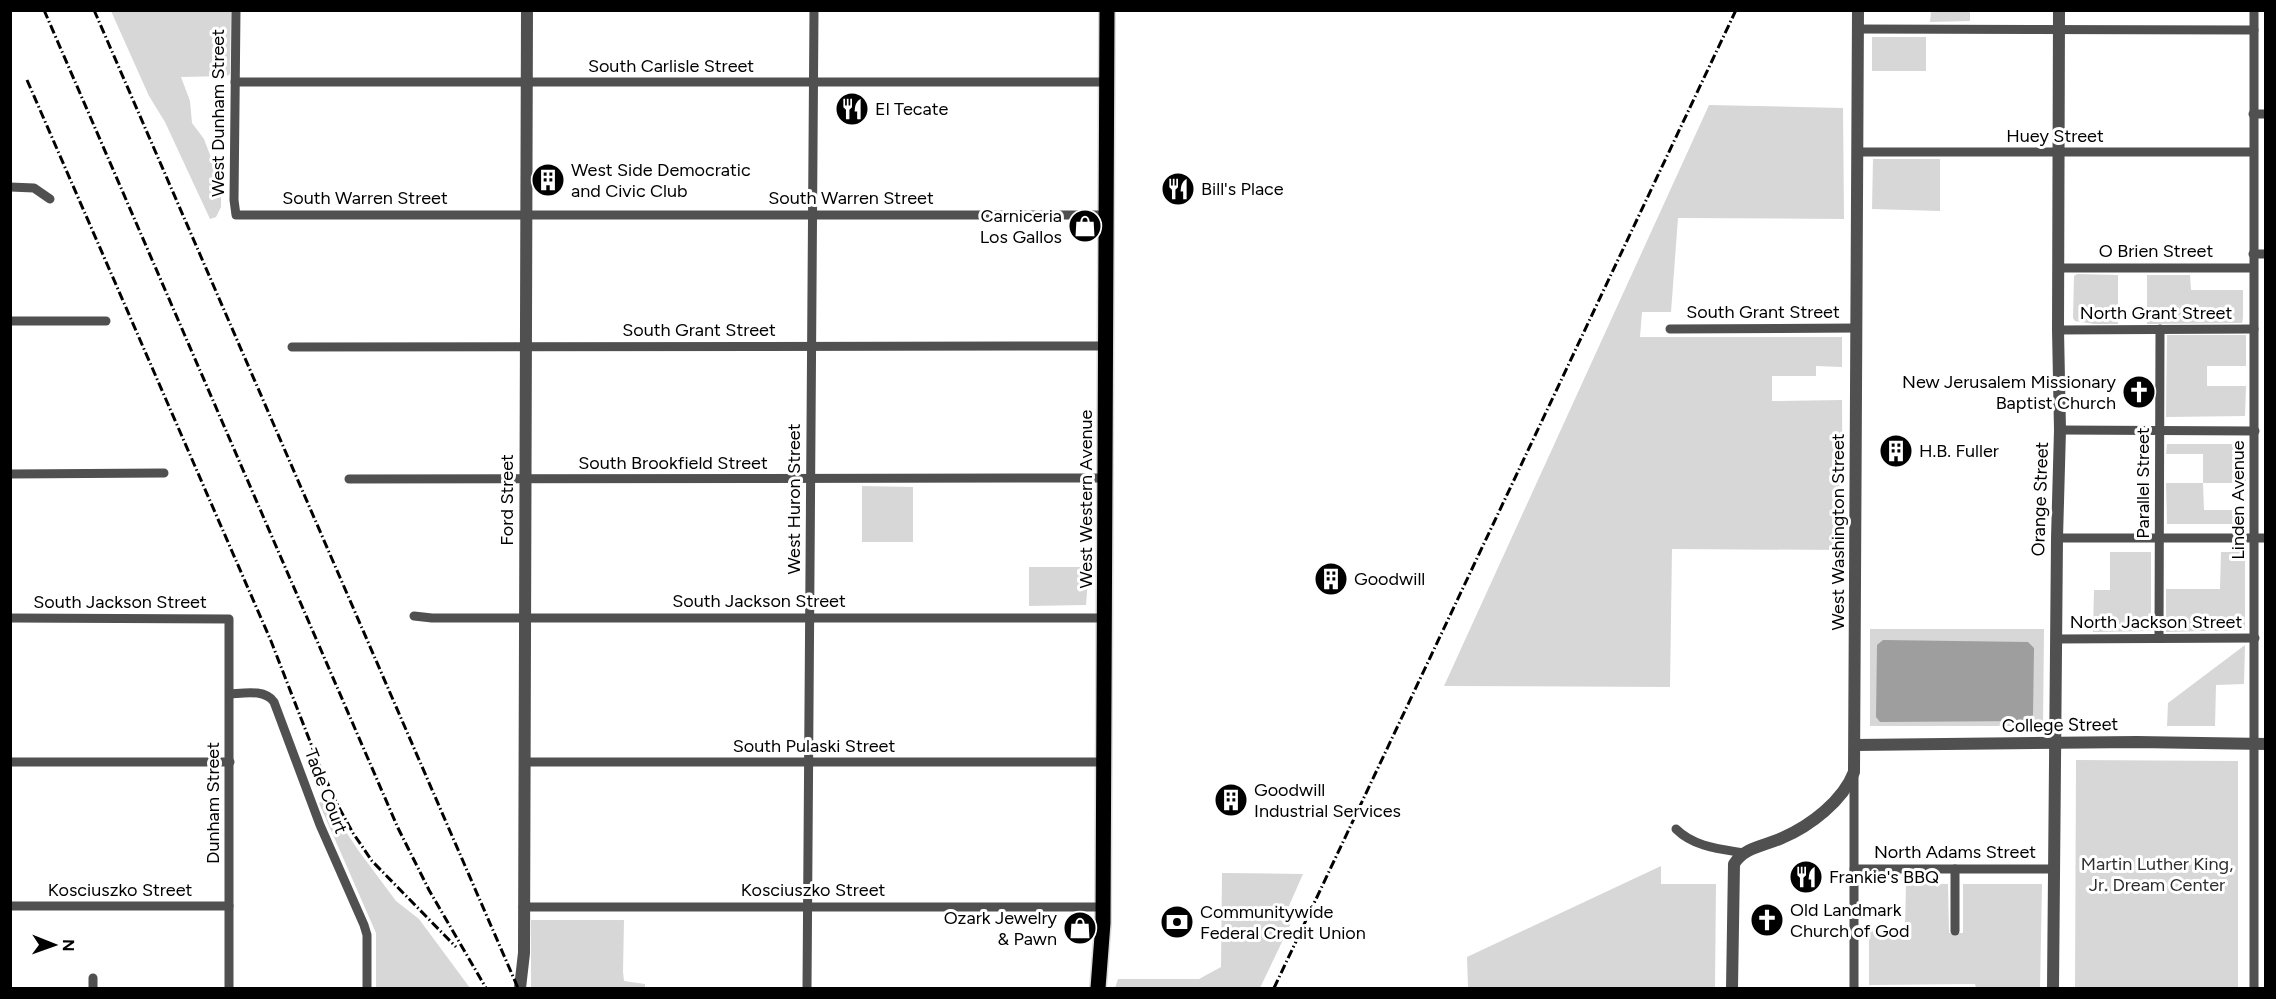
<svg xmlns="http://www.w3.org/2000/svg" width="2276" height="999" viewBox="0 0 2276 999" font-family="Figtree,sans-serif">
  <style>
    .green { fill: #d7d7d7 }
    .water { fill: #9e9e9e }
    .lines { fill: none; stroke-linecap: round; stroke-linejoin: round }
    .primary-casing { stroke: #dbdbdb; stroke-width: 18 }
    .minor { stroke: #505050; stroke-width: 9 }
    .tertiary { stroke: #505050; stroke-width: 12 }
    .primary { stroke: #000; stroke-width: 15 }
    .rail { stroke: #000; stroke-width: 3; stroke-dasharray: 9 3 1.5 3; stroke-linecap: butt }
    .labels { text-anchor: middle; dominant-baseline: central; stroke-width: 6; stroke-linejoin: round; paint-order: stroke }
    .street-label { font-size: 18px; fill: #000; stroke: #fff }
    .poi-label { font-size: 18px; fill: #000; stroke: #fff; text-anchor: start }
    .park-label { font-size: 18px; fill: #2e2e2e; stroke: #fff }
  </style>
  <rect width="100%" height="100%" fill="#fff"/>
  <!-- green -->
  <g class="green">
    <path d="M111,11h120l-1,63 -3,2 -46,1 9,24 2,22 12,16 17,45v23l-5,10 -6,2 -45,-97 -16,-26z"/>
    <path d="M1931,11h39v10l-40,1z"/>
    <rect x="1872" y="37" width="54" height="34"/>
    <path d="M1709,105l134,3 1,111 -166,-1 -7,94h-29l-2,25h202v30l-26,-1v10h-44v25l70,-1 1,150 -171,-1 -2,138 -226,-1z"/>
    <path d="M1873,159h67v52l-68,-2z"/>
    <path d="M2077,274l41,1v49h-24l-19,-3 -2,-3 1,-42z"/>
    <path d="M2147,275h43l1,15h52v28l-1,5 -95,1z"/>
    <path d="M2167,335h79v31h-39v20h39l-1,30 -79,1z"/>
    <path d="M2167,444h79v39h-43l1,27h42l-2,14h-77l-1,-41h37v-29h-37z"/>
    <path d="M862,486l51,1v55h-51z"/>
    <path d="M2110,552h41v79l-58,1 1,-42h16z"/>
    <path d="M2221,552h24v78l-79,2v-43h54z"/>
    <path d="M1029,567h60l-3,38 -57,1z"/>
    <path d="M1870,629h174l-1,97h-173z"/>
    <path d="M2245,645l-1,39 -28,1 -1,41h-48l1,-23z"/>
    <path d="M2076,760l162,1v227h-163z"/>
    <path d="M325,800l33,50 38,51 23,18 51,69h-94v-55l-57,-130z"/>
    <path d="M1661,866v18h55l-1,104h-247l-1,-31z"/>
    <path d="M1222,873l81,1 -19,43 8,4 -32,67h-145l3,-9h81l22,-12z"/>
    <path d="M1906,884h42l1,49h14v-49h79l-2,104h-64l-1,-4 -106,1v-57h36z"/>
    <path d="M531,920h93l-1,52 1,9 21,3v4h-114z"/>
  </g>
  <!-- water -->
  <path class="water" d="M1883,640l145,2 6,6 -1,67 -5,6 -148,1 -4,-5 1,-72z"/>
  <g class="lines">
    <!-- primary casing -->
    <g class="primary-casing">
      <path id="primary" d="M1098,988l5,-65 4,-913"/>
    </g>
    <!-- minor -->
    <g class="minor">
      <path d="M236,10l-2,190 2,15h871"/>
      <path d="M2254,10v978"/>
      <path d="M1858,29l396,1"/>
      <path d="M235,82h872"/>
      <path d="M2253,114h13"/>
      <path d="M1857,152h396"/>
      <path d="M10,187l24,1 16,11"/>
      <path d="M2253,254h13"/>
      <path d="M2058,268h195"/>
      <path d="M10,321h96"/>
      <path d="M1670,329l187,-1"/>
      <path d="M2058,330l196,-1"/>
      <path d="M292,347l815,-1"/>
      <path d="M2060,430l195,1"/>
      <path d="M10,474l154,-1"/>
      <path d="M349,479l757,-1"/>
      <path d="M2057,538h209"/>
      <path d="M414,616l18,2h673"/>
      <path d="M10,618l219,1v369"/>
      <path d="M2159,638l1,-309"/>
      <path d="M2056,639l199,-1"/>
      <path d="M230,694c15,-1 35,-5 44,8l46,123 44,100 3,10v53"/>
      <path d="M10,762h220"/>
      <path d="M524,762h580"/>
      <path d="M1676,829c18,18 44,20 68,24"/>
      <path d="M1854,869h201"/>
      <path d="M1955,869v62"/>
      <path d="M10,906h219"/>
      <path d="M523,907h580"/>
      <path d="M93,978v10"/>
      <path d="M807,988l7,-978"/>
      <path d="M1854,988v-213"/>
    </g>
    <!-- tertiary -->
    <g class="tertiary">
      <path d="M1855,745l282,-3 129,2"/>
      <path d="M520,988l4,-35 3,-943"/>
      <path d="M1732,988l2,-124c10,-17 31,-18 48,-26 28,-12 61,-37 72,-66l4,-762"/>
      <path d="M2053,988l4,-450 3,-108 -2,-100 1,-320"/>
    </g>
    <!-- primary -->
    <use href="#primary" class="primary"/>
    <!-- rail -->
    <g class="rail">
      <path d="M44,10l354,818 31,62 57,98"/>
      <path d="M94,10l424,978"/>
      <path d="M27,80l244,561 47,121 19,42 16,29 19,28 84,86"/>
      <path d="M1274,988l462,-978"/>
    </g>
  </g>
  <!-- icons -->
  <defs>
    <g id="restaurant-disc" transform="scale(1.725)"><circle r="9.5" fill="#000" stroke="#fff"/><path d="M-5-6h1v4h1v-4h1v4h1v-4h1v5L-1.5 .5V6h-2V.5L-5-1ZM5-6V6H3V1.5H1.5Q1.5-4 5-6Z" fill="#fff"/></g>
    <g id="building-disc" transform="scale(1.725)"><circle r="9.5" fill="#000" stroke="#fff"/><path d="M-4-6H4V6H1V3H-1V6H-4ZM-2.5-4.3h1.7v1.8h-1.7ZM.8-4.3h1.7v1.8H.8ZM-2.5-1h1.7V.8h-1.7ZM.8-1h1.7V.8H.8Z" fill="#fff"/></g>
    <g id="shop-disc" transform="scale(1.725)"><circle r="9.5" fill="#000" stroke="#fff"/><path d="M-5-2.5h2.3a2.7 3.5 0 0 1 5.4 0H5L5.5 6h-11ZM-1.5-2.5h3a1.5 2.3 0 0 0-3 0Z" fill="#fff"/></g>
    <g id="church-disc" transform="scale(1.725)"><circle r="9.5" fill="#000" stroke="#fff"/><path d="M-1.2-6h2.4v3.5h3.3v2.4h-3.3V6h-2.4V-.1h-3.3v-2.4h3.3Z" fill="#fff"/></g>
    <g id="bank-disc" transform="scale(1.725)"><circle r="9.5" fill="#000" stroke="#fff"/><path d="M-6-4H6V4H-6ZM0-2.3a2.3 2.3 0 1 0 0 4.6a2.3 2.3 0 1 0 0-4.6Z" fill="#fff"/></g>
  </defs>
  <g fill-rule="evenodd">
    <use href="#restaurant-disc" x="852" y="109"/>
    <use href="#building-disc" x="548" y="180"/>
    <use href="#restaurant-disc" x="1178" y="189"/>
    <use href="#shop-disc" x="1085" y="226"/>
    <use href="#church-disc" x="2139" y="392"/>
    <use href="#building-disc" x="1896" y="451"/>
    <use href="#building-disc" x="1331" y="579"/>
    <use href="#building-disc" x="1231" y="800"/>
    <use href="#restaurant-disc" x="1806" y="877"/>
    <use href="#church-disc" x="1767" y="920"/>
    <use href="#bank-disc" x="1177" y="922"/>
    <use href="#shop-disc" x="1080" y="928"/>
  </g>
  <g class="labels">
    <!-- street labels -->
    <g class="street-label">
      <text x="671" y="66">South Carlisle Street</text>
      <text transform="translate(218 113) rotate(-90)">West Dunham Street</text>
      <text x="2055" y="136">Huey Street</text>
      <text x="365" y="198">South Warren Street</text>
      <text x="851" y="198">South Warren Street</text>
      <text x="2156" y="251">O Brien Street</text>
      <text x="1763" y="312">South Grant Street</text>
      <text x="2156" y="313">North Grant Street</text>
      <text x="699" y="330">South Grant Street</text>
      <text x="673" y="463">South Brookfield Street</text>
      <text transform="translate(2143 483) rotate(-90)">Parallel Street</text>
      <text transform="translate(794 499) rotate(-90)">West Huron Street</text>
      <text transform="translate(1086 499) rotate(-90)">West Western Avenue</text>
      <text transform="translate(2040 499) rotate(-88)">Orange Street</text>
      <text transform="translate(507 500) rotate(-90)">Ford Street</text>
      <text transform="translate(2238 500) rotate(-90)">Linden Avenue</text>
      <text transform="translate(1838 532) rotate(-90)">West Washington Street</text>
      <text x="759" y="601">South Jackson Street</text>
      <text x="120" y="602">South Jackson Street</text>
      <text x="2156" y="622">North Jackson Street</text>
      <text transform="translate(2060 725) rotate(-1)">College Street</text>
      <text x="814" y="746">South Pulaski Street</text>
      <text transform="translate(326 791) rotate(69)">Tade Court</text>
      <text transform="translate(213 803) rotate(-90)">Dunham Street</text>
      <text x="1955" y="852">North Adams Street</text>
      <text x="120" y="890">Kosciuszko Street</text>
      <text x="813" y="890">Kosciuszko Street</text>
    </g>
    <!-- poi labels -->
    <g class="poi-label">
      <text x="875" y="109">El Tecate</text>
      <text x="571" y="170">West Side Democratic<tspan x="571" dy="21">and Civic Club</tspan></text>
      <text x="1201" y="189">Bill's Place</text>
      <text x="1062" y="216" text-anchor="end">Carniceria<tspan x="1062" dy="21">Los Gallos</tspan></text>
      <text x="2116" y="382" text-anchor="end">New Jerusalem Missionary<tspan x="2116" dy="21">Baptist Church</tspan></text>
      <text x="1919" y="451">H.B. Fuller</text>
      <text x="1354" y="579">Goodwill</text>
      <text x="1254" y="790">Goodwill<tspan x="1254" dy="21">Industrial Services</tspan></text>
      <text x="1829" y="877">Frankie's BBQ</text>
      <text x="1790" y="910">Old Landmark<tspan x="1790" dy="21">Church of God</tspan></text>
      <text x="1200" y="912">Communitywide<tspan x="1200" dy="21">Federal Credit Union</tspan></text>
      <text x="1057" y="918" text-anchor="end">Ozark Jewelry<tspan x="1057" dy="21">&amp; Pawn</tspan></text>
    </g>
    <!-- park labels -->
    <g class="park-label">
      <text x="2157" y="864">Martin Luther King,<tspan x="2157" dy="21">Jr. Dream Center</tspan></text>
    </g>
  </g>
  <!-- border -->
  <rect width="2276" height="999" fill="none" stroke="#000000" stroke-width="24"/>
  <!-- north arrow -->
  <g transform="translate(54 945) rotate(91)" stroke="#ffffff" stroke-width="4.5" paint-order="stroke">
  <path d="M0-4.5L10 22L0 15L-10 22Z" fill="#000000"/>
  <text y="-9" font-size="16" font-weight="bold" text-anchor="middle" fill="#000000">N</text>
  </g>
</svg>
